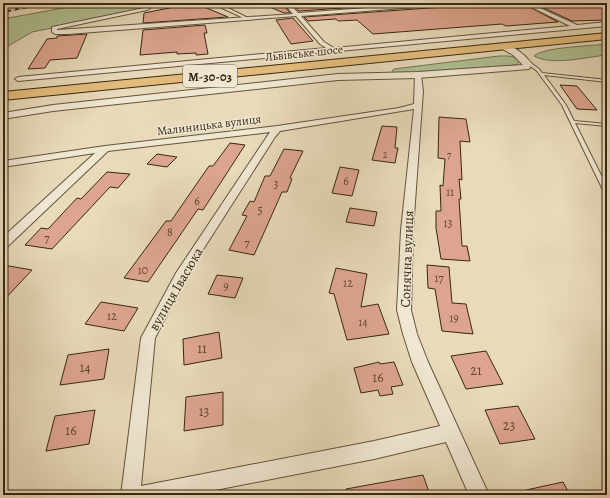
<svg xmlns="http://www.w3.org/2000/svg" width="610" height="498" viewBox="0 0 610 498" font-family="Alegreya,serif">
  <style>
    .green { fill: #b0c194; stroke: #747453 }
    .building { fill: #dda58f; stroke: #382812 }
    .lines { fill: none; stroke-linecap: round; stroke-linejoin: round }
    .service-casing { stroke: #64543c; stroke-width: 2 }
    .minor-casing { stroke: #64543c; stroke-width: 2 }
    .tertiary-casing { stroke: #64543c; stroke-width: 2 }
    .primary-casing { stroke: #382812; stroke-width: 2 }
    .service { fill: #f0e7d2; fill-rule: evenodd }
    .minor { fill: #f0e7d2; fill-rule: evenodd }
    .tertiary { fill: #f0e7d2; fill-rule: evenodd }
    .primary { fill: #e4bd7d; fill-rule: evenodd }
    .rail-casing { stroke: #382812; stroke-width: 2 }
    .rail { stroke: #f0e7d2; stroke-width: 1.5; stroke-dasharray: 4; stroke-linecap: butt }
    .labels { text-anchor: middle; dominant-baseline: central; stroke-width: 3; stroke-linejoin: round; paint-order: stroke }
    .far-number-label { font-size: 10px; fill: #614731 }
    .far-street-label { font-size: 12px; fill: #382812; stroke: #f0e7d2 }
    .number-label { font-size: 12px; fill: #614731 }
    .shield { fill: #f0e7d2; stroke: #6f614c; stroke-width: 1 }
    .shield-label { font-size: 13px; font-weight: bold; fill: #382812 }
    .street-label { font-size: 14px; fill: #382812; stroke: #f0e7d2 }
    .near-number-label { font-size: 14px; fill: #614731 }
  </style>
  <rect width="100%" height="100%" fill="#e8daba"/>
  <filter id="stains"><feTurbulence type="fractalNoise" baseFrequency=".005" numOctaves="4"/><feColorMatrix values="0 0 0 0 .2 0 0 0 0 .09 0 0 0 0 .02 0 0 0 .5 -.17"/></filter>
  <radialGradient id="worn" r=".72"><stop offset=".6" stop-color="#630" stop-opacity="0"/><stop offset="1" stop-color="#630" stop-opacity=".3"/></radialGradient>
  <!-- green -->
  <g class="green">
    <path d="M90,3h67l-12,6 -113,23 -29,17v-30z"/>
    <path d="M607,44v11c-20,2 -55,11 -73,1 9,-9 58,-10 73,-12z"/>
    <path d="M499,56c7,0 16,-1 21,5l-4,4 -123,9 -1,-3 2,-2z"/>
  </g>
  <!-- building -->
  <g class="building">
    <path d="M195,3l33,14 -85,6 1,-10z"/>
    <path d="M260,3h17l8,4 5,6h-6z"/>
    <path d="M291,3h14l5,3 52,-3 39,1 -102,7z"/>
    <path d="M499,3h23l36,19 -52,4 -4,-2 -129,10 -16,-14 -19,1 -2,-2 -28,2 -4,-4z"/>
    <path d="M533,3h74v17l-35,1z"/>
    <path d="M293,18l20,23 -22,3 -15,-24z"/>
    <path d="M205,25l2,8h-3l4,21 -12,1v-2l-19,1v-2l-37,3 3,-25z"/>
    <path d="M87,34l-10,24 -27,2 -5,8 -17,1 19,-30 10,-1v-2z"/>
    <path d="M560,85l17,1 20,24 -20,-1z"/>
    <path d="M439,117l27,2 4,23 -10,-1 2,39 -3,-1 2,20h-2l3,47h5l3,15 -29,-2 -5,-31v-17h5l-1,-26 3,1 2,-27 -7,-1z"/>
    <path d="M382,126l15,1 -2,21h3l-3,15 -23,-3z"/>
    <path d="M230,143l15,2 -42,65 -5,-1 -50,73 -24,-4 42,-57h5l38,-55h4z"/>
    <path d="M284,149l19,2 -13,27 2,1 -5,13h-5l-28,63 -25,-5 18,-34 -5,-1 8,-14 4,1 11,-26h5z"/>
    <path d="M157,154l20,3 -10,10 -20,-3z"/>
    <path d="M340,167l19,3 -7,26 -20,-3z"/>
    <path d="M107,172l23,2 -12,14 -8,-1 -58,62 -27,-4 16,-17 7,1 29,-31 4,1z"/>
    <path d="M350,208l27,4 -3,14 -28,-4z"/>
    <path d="M3,265l29,5 -29,31z"/>
    <path d="M427,265l22,2 3,36 14,1 7,30 -31,-3 -7,-42 -7,-1z"/>
    <path d="M336,268l31,6 -6,33 17,-3 11,30 -42,6 -13,-46 -5,-1z"/>
    <path d="M217,275l26,3 -8,20 -27,-4z"/>
    <path d="M101,302l37,6 -14,23 -39,-7z"/>
    <path d="M219,332l3,26 -38,7 -1,-26z"/>
    <path d="M109,349l-5,30 -44,6 8,-30z"/>
    <path d="M486,351l17,33 -37,5 -15,-33z"/>
    <path d="M379,362l1,2 14,-2 9,23 -12,2 2,7 -13,2 -2,-6 -17,3 -7,-25z"/>
    <path d="M223,392v33l-39,6 2,-34z"/>
    <path d="M518,406l17,33 -35,5 -15,-34z"/>
    <path d="M95,410l-6,34 -43,7 9,-35z"/>
    <path d="M423,475l7,20h-83l-1,-6z"/>
    <path d="M563,482l7,13h-43l-1,-5z"/>
  </g>
  <g class="lines">
    <!-- service casing -->
    <g class="service-casing">
      <g id="service">
        <path d="M222,6h2l26,13 -2,1 -26,-12z"/>
        <path d="M525,60h2l12,9 3,4 65,7v2l-63,-7 22,30 8,16 33,3v2l-32,-3 32,64v7l-3,-2 -42,-87 -25,-34 -12,-9z"/>
      </g>
    </g>
    <!-- minor casing -->
    <g class="minor-casing">
      <g id="minor">
        <path d="M153,3h6l-12,7 -90,19v1l236,-16 -7,-8 -8,-3 12,1 8,9 138,-10h21l-2,1 -154,12 23,26 10,6 236,-22 -47,-23h6l48,22 30,-3v4l-589,55 -3,-2 3,-2 308,-29 -6,-4 -24,-28 -228,18h-13l-3,-2v-5l92,-19z"/>
        <path d="M418,73l3,2 2,16 -10,139 -2,80 6,24 11,28 61,133h-20l-23,-53 -72,17 -184,36h-69l20,-157 35,-65 94,-141 -162,19 -101,96 -4,1v-11l92,-84 -92,14v-6l102,-15 172,-20 122,-18 15,-4 1,-29zM414,109l-13,121 -4,80 6,24 9,28 28,64 -66,15 -233,45 14,-148 20,-39 22,-40 78,-122 5,-6z"/>
      </g>
    </g>
    <!-- tertiary casing -->
    <g class="tertiary-casing">
      <path id="tertiary" d="M501,44c11,-1 25,12 31,20l-3,5 -111,9 -80,2 -285,31 -50,8v-6l50,-8 285,-31 80,-2 105,-7 -10,-10 -12,-7z"/>
    </g>
    <!-- primary casing -->
    <g class="primary-casing">
      <path id="primary" d="M607,33v6l-604,61v-8z"/>
    </g>
    <!-- service -->
    <use href="#service" class="service"/>
    <!-- minor -->
    <use href="#minor" class="minor"/>
    <!-- tertiary -->
    <use href="#tertiary" class="tertiary"/>
    <!-- primary -->
    <use href="#primary" class="primary"/>
    <!-- rail casing -->
    <g class="rail-casing">
      <path id="rail" d="M3,12l44,-9"/>
    </g>
    <!-- rail -->
    <use href="#rail" class="rail"/>
  </g>
  <g class="labels">
    <!-- far-number labels -->
    <g class="far-number-label">
      <text x="385" y="154">2</text>
      <text x="449" y="154">7</text>
    </g>
    <!-- far-street labels -->
    <g class="far-street-label">
      <text transform="translate(304 53) rotate(-6)">Львівське шосе</text>
      <text transform="translate(209 125) rotate(-7)">Малиницька вулиця</text>
    </g>
    <!-- number labels -->
    <g class="number-label">
      <text x="346" y="181">6</text>
      <text x="276" y="184">3</text>
      <text x="450" y="192">11</text>
      <text x="197" y="201">6</text>
      <text x="260" y="210">5</text>
      <text x="448" y="223">13</text>
      <text x="170" y="232">8</text>
      <text x="47" y="238">7</text>
      <text x="247" y="243">7</text>
      <text x="143" y="270">10</text>
      <text x="439" y="278">17</text>
      <text x="348" y="283">12</text>
      <text x="226" y="286">9</text>
      <text x="112" y="316">12</text>
      <text x="454" y="318">19</text>
      <text x="363" y="322">14</text>
    </g>
    <!-- shield labels -->
    <rect class="shield" x="183" y="65" width="54" height="22" rx="3"/>
    <g class="shield-label">
      <text x="210" y="76">М-30-03</text>
    </g>
    <!-- street labels -->
    <g class="street-label">
      <text transform="translate(407 259) rotate(-88)">Сонячна вулиця</text>
      <text transform="translate(176 289) rotate(-60)">вулиця Івасюка</text>
    </g>
    <!-- near-number labels -->
    <g class="near-number-label">
      <text x="202" y="348">11</text>
      <text x="85" y="367">14</text>
      <text x="476" y="370">21</text>
      <text x="378" y="377">16</text>
      <text x="204" y="411">13</text>
      <text x="509" y="425">23</text>
      <text x="71" y="430">16</text>
    </g>
  </g>
  <!-- margin -->
  <rect width="610" height="498" fill="none" stroke="#e8daba" stroke-width="16"/>
  <rect x="4" y="4" width="602" height="490" fill="none" stroke="#382812" stroke-width="2"/>
  <rect x="8" y="8" width="594" height="482" fill="none" stroke="#382812"/>
  <rect width="100%" height="100%" filter="url(#stains)"/>
  <rect width="100%" height="100%" fill="url(#worn)"/>
</svg>
